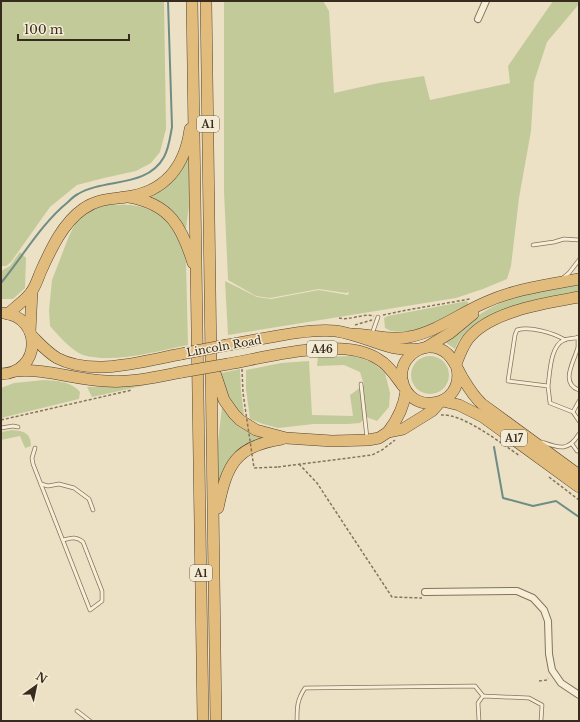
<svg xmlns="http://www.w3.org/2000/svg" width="580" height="722" viewBox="0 0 580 722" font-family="'Libre Baskerville',serif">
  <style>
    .green { fill: #c3ca9a }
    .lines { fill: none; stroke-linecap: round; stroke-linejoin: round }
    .stream { stroke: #6e8d86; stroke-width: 2 }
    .service-casing { stroke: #86735c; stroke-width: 4.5 }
    .minor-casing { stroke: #86735c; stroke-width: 8 }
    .trunk-casing { stroke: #544230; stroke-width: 12 }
    .path { stroke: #86735c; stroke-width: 1.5; stroke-dasharray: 3 2; stroke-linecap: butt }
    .service { stroke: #f7eed8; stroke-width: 3 }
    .minor { stroke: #f7eed8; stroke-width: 6 }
    .trunk { stroke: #e2bc7d; stroke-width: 11 }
    .trunk-bridge-casing { stroke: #544230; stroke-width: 12; stroke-linecap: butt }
    .path-bridge { stroke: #86735c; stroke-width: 1.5; stroke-dasharray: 3 2; stroke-linecap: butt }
    .trunk-bridge { stroke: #e2bc7d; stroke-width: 11 }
    .labels { text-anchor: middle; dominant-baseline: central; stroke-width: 3; stroke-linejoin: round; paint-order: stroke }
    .shield { fill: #f4ebd4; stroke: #706555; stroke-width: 1 }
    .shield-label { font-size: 10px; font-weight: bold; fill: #372b1f }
    .street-label { font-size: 11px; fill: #372b1f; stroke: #f4ebd4 }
  </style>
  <rect width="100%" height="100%" fill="#ece1c5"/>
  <!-- green -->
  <g class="green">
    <path d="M1,1h163l2,128 -6,23 -9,11 -15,8 -32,7 -27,7 -27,22 -39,55 -5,4h-5z"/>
    <path d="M224,1h99l6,10 5,82 45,-10 45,-7 6,24 80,-17 -2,-17 45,-65h26v3l-32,38 -13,40 -3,49 -12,67 -8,68 -4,13 -24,10 -27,9 -228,37 -3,-54 32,16 14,2 48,-9 29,5 1,-3 -3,1 -27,-4 -49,9 -14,-2 -28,-16 -4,-89z"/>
    <path d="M189,154l1,44 -4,31 -11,-14 -34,-18z"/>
    <path d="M107,205c10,0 21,-1 31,1 30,7 43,27 48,56l2,83c-31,6 -74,19 -105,10 -11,-4 -25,-20 -33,-29l-1,-16 3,-30 17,-44 6,-12 14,-13z"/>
    <path d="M20,252l6,6 -1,30 -12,11h-12v-28l9,-5z"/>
    <path d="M579,284v7c-36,6 -110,19 -124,58l-10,-7c14,-11 26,-23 42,-32 28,-17 61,-20 92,-26z"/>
    <path d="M467,301l3,6 -57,26 -22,-2 -6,-3 -1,-10 4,-2z"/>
    <path d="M354,356l18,6 13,11 5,20 -1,14 -12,14 -11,-4 -6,6 -12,1h-34l-36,4 -15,-4 -13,-5 -4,-30v-19l35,-7 28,-2 3,54 41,1 -3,-21 14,-10 -4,-13 -16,-7 -27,1 1,-9z"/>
    <circle cx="430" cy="375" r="19"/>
    <path d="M240,369l1,22 3,24c-13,-8 -18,-25 -23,-39v-3z"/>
    <path d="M44,380c13,1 27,1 36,12l-1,7 -78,19v-30l13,-5z"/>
    <path d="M146,385l-54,12 -5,-10z"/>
    <path d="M222,407l41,29v2l-43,44 -2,-1v-39z"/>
    <path d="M12,430c12,1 19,3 19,16l-6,2 -5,-12 -19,4v-8z"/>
  </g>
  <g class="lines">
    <!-- stream -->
    <g class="stream">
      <path d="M1,283c22,-27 40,-59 67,-81 3,-3 6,-6 10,-8 27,-16 69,-6 86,-37 5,-9 6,-20 8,-30l-4,-126"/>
      <path d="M494,447l9,51 30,8 23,-5 23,16"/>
    </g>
    <!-- service casing -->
    <g class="service-casing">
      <g id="service">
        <path d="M533,245l21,-3 10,-3 15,1"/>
        <path d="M563,278l6,-5 10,-13"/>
        <path d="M372,334l6,-17"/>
        <path d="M578,337c0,4 0,7 0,10 -3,13 -19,36 1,43"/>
        <path d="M565,340c-11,-7 -35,-14 -48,-10l-2,5 -7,46 40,5 2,17 23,9 6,9"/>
        <path d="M361,384l6,54"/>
        <path d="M548,386c2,-13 2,-40 16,-46 4,-2 10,-1 15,-3"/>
        <path d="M573,412l6,-11"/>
        <path d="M1,428l12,-2 5,1"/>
        <path d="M542,442c17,6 26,10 37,-8"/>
        <path d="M572,444l5,7"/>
        <path d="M35,448l-3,10 1,6 57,146 12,-9v-10l-19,-49c-7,-6 -12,-4 -20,-2"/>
        <path d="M41,484l7,2 11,-2 15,4 15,11 4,11"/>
        <path d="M77,711l13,10"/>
        <path d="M297,721c0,-14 0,-21 8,-33l170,-2 8,10"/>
        <path d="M479,721l-1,-18 5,-7 46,2 13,7 -1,16"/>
      </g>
    </g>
    <!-- minor casing -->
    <g class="minor-casing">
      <g id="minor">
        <path d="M478,19l8,-18"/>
        <path d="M425,592l92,-1 16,7 11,12 4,11 1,33 3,16 9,13 18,12"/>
      </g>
    </g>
    <!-- trunk casing -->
    <g class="trunk-casing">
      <g id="trunk">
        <path d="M192,1l11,720"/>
        <path d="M206,1l10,720"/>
        <path d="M129,197c41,7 53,30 64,66"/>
        <path d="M8,314c8,-8 18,-14 24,-23 4,-6 6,-13 9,-20 10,-22 22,-48 42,-62 14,-10 28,-10 43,-12 39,-5 59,-31 64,-68"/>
        <path d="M30,332l2,-41"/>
        <path d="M351,334c19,0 39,7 58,3 27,-5 50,-23 75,-34 30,-14 63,-18 95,-24"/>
        <path d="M32,336c8,8 15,16 25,22 36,19 86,3 124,-4"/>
        <path d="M227,345c33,-5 77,-17 109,-14 29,4 53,22 82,18"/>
        <path d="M427,347l23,-14 23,-19"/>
        <path d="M228,364c40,-7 115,-28 150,-5 11,6 18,18 25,27"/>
        <path d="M456,364c3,-8 7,-18 12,-25 22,-28 78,-36 111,-42"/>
        <path d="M457,368c8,40 -49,49 -55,11 -1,-8 1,-16 7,-22 5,-6 11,-9 19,-10 20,-1 26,15 34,30 6,10 11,19 20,27l97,71"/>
        <path d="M15,371c31,-3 60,9 91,10 25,2 51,-4 76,-9"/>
        <path d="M215,373l9,27 10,14 6,6 16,10 30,8 46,3 36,-1 11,-2 9,-6 15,-3 29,-18 8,-9"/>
        <path d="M1,374c40,-1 42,-56 3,-61"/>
        <path d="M443,401l16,4 24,12 96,70"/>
        <path d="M388,432c10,-13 16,-25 18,-41"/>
        <path d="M218,508c9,-43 17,-62 64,-69"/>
      </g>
    </g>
    <!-- path -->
    <g class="path">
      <path d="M383,315l24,-5 63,-11"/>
      <path d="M339,318c11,3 23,-5 35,-2"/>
      <path d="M355,325l17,-5"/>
      <path d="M441,415c22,-2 61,29 79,41"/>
      <path d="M1,420l131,-30"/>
      <path d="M299,464l18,19 73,111 2,3 30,1"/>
      <path d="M278,467l94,-12 10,-5 13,-10"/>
      <path d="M549,477l30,23"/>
      <path d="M539,681l8,-1 1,-2"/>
    </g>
    <!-- service -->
    <use href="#service" class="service"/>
    <!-- minor -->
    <use href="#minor" class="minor"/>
    <!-- trunk -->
    <use href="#trunk" class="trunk"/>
    <!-- trunk-bridge casing -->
    <g class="trunk-bridge-casing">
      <g id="trunk-bridge">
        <path d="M181,354l46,-9"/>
        <path d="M182,372l46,-8"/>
      </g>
    </g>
    <!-- path-bridge -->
    <path class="path-bridge" d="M242,369l1,24 11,75 24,-1"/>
    <!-- trunk-bridge -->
    <use href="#trunk-bridge" class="trunk-bridge"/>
  </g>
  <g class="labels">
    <!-- shield labels -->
    <g class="shield">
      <rect x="197" y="116" width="22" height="16" rx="3"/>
      <rect x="307" y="341" width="30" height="16" rx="3"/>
      <rect x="501" y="430" width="26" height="16" rx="3"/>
      <rect x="190" y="565" width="22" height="16" rx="3"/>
    </g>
    <g class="shield-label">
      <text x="208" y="124">A1</text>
      <text x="322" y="349">A46</text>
      <text x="514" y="438">A17</text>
      <text x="201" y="573">A1</text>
    </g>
    <!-- street labels -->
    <g class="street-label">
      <text transform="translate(224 346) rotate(-10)">Lincoln Road</text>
    </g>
  </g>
  <!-- border -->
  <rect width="580" height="722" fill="none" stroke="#372b1f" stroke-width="4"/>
  <!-- north arrow -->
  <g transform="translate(36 686) rotate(33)" stroke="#f4ebd4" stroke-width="3" paint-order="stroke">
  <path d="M0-3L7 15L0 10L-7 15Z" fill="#372b1f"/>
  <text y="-6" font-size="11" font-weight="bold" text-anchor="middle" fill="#372b1f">N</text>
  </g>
  <!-- scale -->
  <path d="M18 34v6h111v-6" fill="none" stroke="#372b1f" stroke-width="2"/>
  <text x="24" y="34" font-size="12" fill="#372b1f" stroke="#f4ebd4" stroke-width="3" paint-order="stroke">100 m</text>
</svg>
